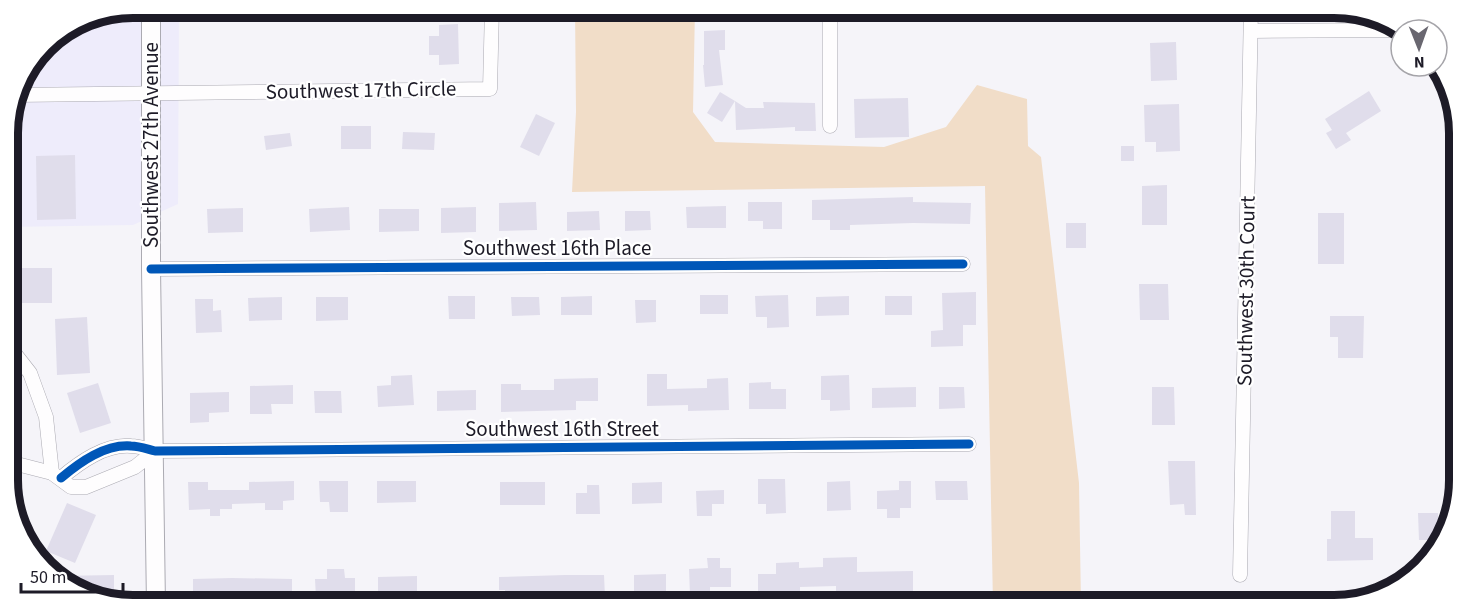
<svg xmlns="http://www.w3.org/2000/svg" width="1467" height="613" viewBox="0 0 1467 613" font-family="'Source Sans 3',sans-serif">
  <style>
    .built { fill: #eeecfb }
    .green { fill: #f1ddc8 }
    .water { fill: #dfd9fd }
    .building { fill: #e0ddeb }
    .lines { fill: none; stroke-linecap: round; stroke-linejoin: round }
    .minor-casing { stroke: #abaab2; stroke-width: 15 }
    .secondary-casing { stroke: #abaab2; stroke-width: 20 }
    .minor { stroke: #fefdfe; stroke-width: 14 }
    .secondary { stroke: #fefdfe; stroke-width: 18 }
    .cycleway-casing { stroke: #fff; stroke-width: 13 }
    .cycleway { stroke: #0057b8; stroke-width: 9 }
    .labels { text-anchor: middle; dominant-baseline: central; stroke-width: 4.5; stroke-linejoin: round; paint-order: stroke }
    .street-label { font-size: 21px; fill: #1d1b27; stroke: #fff }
    .rim { fill: none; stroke: #1d1b27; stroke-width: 8 }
  </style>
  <rect width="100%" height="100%" fill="#f5f4f9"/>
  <!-- built -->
  <g class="built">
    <path d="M133,8h11v212l-11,5 -125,2v-102l13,-48 29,-38 36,-22z"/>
    <path d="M158,8h21l-1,196 -20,9z"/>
  </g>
  <!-- green -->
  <path class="green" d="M575,8h120l-2,104 22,30 169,5 62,-20 31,-42 50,14 1,47 13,11 38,326 2,122h-88l-8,-419 -413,6 4,-80z"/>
  <!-- water -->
  <path class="water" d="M8,374l3,1 3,8 -2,15 8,21 -6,15 -6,1z"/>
  <!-- building -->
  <g class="building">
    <path d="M1146,8h44v9l-43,1z"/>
    <path d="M458,24l1,40 -20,1v-10h-10v-19h10v-11z"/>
    <path d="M725,30v20h-6l4,35 -18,2 -2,-22h1v-34z"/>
    <path d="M1176,42l1,38 -26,1 -1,-38z"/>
    <path d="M1369,91l12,20 -35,22 5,7 -15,9 -10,-16 6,-3 -7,-11z"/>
    <path d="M720,92l15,9 -13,21 -15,-9z"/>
    <path d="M908,98l1,39 -54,1 -1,-39z"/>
    <path d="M735,101l11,7h18l-1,-6 52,1 1,28h-21v-4l-59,3z"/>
    <path d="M1179,104l1,47 -24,1v-10h-11l-1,-37z"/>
    <path d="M536,114l19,9 -16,33 -19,-9z"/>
    <rect x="341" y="126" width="30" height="23"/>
    <path d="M403,132l32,1 -1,17 -32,-1z"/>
    <path d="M290,133l2,13 -26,4 -2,-14z"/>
    <rect x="1121" y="146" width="13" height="15"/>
    <path d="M75,155l1,64 -39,1 -1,-64z"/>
    <path d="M1167,185v40h-25v-39z"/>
    <path d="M913,197v5l58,1 -1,21 -57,-1 -63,2v5h-20v-10h-18v-20z"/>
    <path d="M536,202l1,28 -38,1v-28z"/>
    <path d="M748,202h34v27h-19v-8h-15z"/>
    <path d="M726,206v22h-39l-1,-21z"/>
    <path d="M349,207l1,23 -40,2 -1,-23z"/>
    <path d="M476,207v25l-35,1v-25z"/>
    <path d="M243,208v24l-35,1 -1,-24z"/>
    <path d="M379,209h40v22l-40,1z"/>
    <path d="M599,211l1,19 -33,1v-19z"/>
    <path d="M625,211h25l1,19 -26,1z"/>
    <rect x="1318" y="213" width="26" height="51"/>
    <rect x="1066" y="223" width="20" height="25"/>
    <rect x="8" y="268" width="44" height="35"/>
    <path d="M1446,271h13v19l-13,1z"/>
    <path d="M1139,284h29l1,36h-29z"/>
    <path d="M976,292v33h-13v21l-32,1v-16l12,-1 -1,-37z"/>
    <rect x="700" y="295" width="28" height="19"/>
    <path d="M788,295l1,32 -22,1v-11h-11l-1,-21z"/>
    <path d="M448,296h27v23h-26z"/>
    <path d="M592,296v19h-31v-18z"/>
    <path d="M849,296v19l-33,1v-19z"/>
    <rect x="885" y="296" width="27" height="19"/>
    <path d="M282,297v23l-33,1 -1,-23z"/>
    <path d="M316,297h32v23l-32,1z"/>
    <path d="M511,297h28l1,18 -28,1z"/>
    <path d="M195,299h18v12l8,-1 1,22 -26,1z"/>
    <path d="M635,300h21v22l-20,1z"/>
    <path d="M1330,316h34l-1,42h-25v-21h-8z"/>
    <path d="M87,317l3,56 -33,2 -2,-56z"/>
    <path d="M647,374h20v15l40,-1v-9l21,-1 1,32 -41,1v-6l-41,1z"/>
    <path d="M412,375l2,30 -36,2 -1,-21 14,-1v-9z"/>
    <path d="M849,375l1,35 -20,1v-11h-9v-24z"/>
    <path d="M598,378v23h-22v9l-75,2v-28h20v6h33v-11z"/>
    <path d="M771,382v7h15v20h-37v-26z"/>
    <path d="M98,383l13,40 -31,10 -13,-40z"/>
    <path d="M293,385v19h-22l1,10h-22v-28z"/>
    <path d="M916,387v20l-44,1v-20z"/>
    <path d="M939,387h25l1,21 -26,1z"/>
    <path d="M1152,387h22l1,38h-23z"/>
    <path d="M476,390v20l-39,1v-20z"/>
    <path d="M314,391h27l1,22h-27z"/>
    <path d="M229,392v20l-20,1v9l-19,1v-30z"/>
    <path d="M1168,461h27l1,54h-11l-1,-11 -14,1z"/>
    <path d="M758,479h27l1,34 -20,1v-10h-8z"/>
    <path d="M294,481v19l-11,1v9h-18v-7l-33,1v5h-12v7h-10v-7l-21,1 -1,-28h20v8h41v-8z"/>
    <path d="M319,481h29v31h-18l-1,-10h-9z"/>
    <path d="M377,481h39v21l-39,1z"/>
    <path d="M850,481l1,29 -24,1v-29z"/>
    <path d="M899,481h12v27h-11v10h-13v-9h-10v-18l22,-1z"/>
    <path d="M935,481h32l1,19h-32z"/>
    <rect x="500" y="482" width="45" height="23"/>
    <path d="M662,482v21l-30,1v-21z"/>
    <path d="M587,485h12l1,29h-24v-21h11z"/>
    <path d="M724,490v14h-12v12h-15l-1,-25z"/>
    <path d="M67,503l29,12 -21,48 -29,-12z"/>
    <path d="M1331,511h24v27h18v22l-46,1v-22h4z"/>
    <path d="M1418,513h20v27h-19z"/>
    <path d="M857,557v15l56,-1v22l-77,2v-9l-36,1v9l-42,1v-23h18v-11l23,-1v6l24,-1v-9z"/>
    <path d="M707,558h13v10h11v19h-21v8h-20l-1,-26 19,-1z"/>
    <path d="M327,569h17l1,9h10v20h-39l-1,-19h12z"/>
    <path d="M666,574v21l-32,1v-21z"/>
    <path d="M114,575v25h-6l-22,-4 -27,-20z"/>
    <path d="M565,575h39l1,22 -100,1v-8h-6v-13z"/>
    <path d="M417,576v21l-39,1v-21z"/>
    <path d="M232,578l60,1v20h-99v-20z"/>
  </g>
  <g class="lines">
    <!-- minor casing -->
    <g class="minor-casing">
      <g id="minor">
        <path d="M830,8v118"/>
        <path d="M1251,31l147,-1"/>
        <path d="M16,95l474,-6 2,-81"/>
        <path d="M151,269l812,-5"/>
        <path d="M8,345l22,28 16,44 6,56"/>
        <path d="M9,462l43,11 19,14h15l49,-20 20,-16"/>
        <path d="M61,478c19,-16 44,-34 70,-32 8,0 16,3 24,5l814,-7"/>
        <path d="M1240,575l11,-567"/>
      </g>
    </g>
    <!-- secondary casing -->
    <g class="secondary-casing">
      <path id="secondary" d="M151,8v261l5,336"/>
    </g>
    <!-- minor -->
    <use href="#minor" class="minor"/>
    <!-- secondary -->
    <use href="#secondary" class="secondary"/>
    <!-- cycleway casing -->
    <g class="cycleway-casing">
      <g id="cycleway">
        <path d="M151,269l812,-5"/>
        <path d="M61,478c19,-16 44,-34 70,-32 8,0 16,3 24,5l814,-7"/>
      </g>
    </g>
    <!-- cycleway -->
    <use href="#cycleway" class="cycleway"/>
  </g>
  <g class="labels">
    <!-- street labels -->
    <g class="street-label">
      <text transform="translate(361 90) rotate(-1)">Southwest 17th Circle</text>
      <text transform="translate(151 145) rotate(-90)">Southwest 27th Avenue</text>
      <text x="557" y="248">Southwest 16th Place</text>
      <text transform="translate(1246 291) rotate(-89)">Southwest 30th Court</text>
      <text x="562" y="429">Southwest 16th Street</text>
    </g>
  </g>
  <!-- crop -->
  <path d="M0 0H1467V613H0ZM133 18H1334A115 115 0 0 1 1449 133V480A115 115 0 0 1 1334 595H133A115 115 0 0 1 18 480V133A115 115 0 0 1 133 18Z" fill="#fff" fill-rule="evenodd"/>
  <path class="rim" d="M133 18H1334A115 115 0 0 1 1449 133V480A115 115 0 0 1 1334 595H133A115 115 0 0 1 18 480V133A115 115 0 0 1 133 18Z"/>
  <!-- north arrow -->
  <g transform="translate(1419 48) rotate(179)"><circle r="28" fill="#ffffff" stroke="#a5a4a9" stroke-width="1.5"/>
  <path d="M0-4.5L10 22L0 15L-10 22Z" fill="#696770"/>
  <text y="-9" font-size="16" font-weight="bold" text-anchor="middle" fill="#1d1b27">N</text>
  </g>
  <!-- scale -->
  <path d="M21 583v9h102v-9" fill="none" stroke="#1d1b27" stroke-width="3"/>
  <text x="30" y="583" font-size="18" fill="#1d1b27" stroke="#ffffff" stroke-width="4.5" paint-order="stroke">50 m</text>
</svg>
